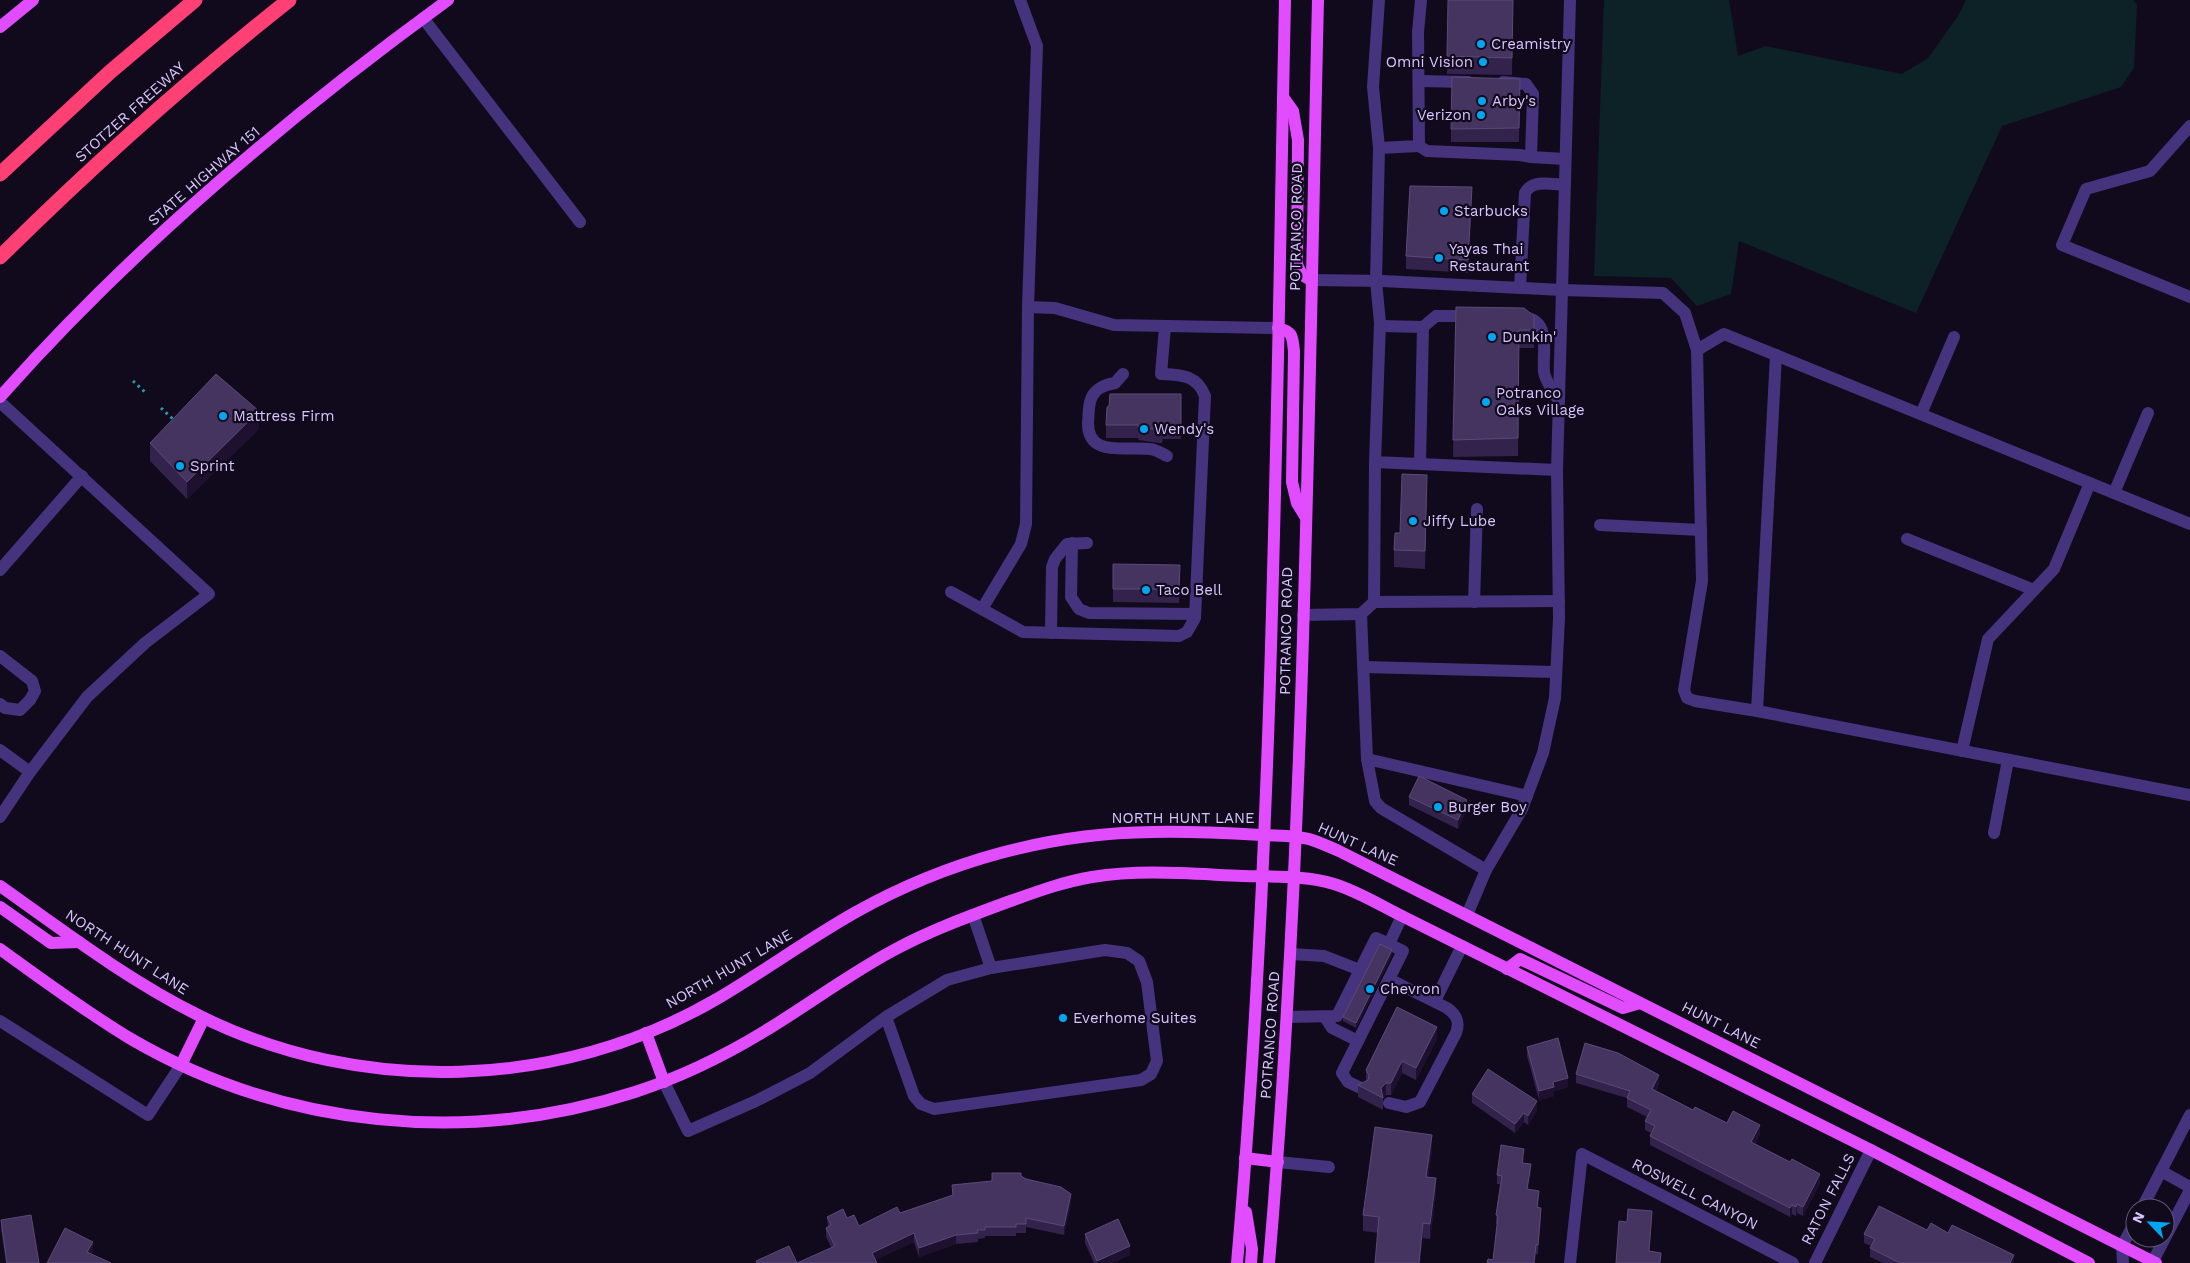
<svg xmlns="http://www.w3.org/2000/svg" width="2190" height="1263" viewBox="0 0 2190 1263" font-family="'Work Sans',sans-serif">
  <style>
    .green { fill: #0d2226 }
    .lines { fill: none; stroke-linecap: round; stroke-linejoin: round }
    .path { stroke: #289db0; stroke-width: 3; stroke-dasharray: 2.5 4; stroke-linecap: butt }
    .minor { stroke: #45347d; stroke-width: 12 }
    .major { stroke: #e14cff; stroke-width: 12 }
    .highway { stroke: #ff4075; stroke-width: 15 }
    .wall { fill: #32224c }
    .shaded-wall { fill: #1e1130 }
    .building { fill: #44345f; stroke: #5b4a78 }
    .poi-dot { fill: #00a7f0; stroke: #110a1c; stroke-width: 2 }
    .labels { text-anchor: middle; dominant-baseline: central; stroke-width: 4.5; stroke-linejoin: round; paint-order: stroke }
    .poi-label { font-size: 15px; fill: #d8c5ff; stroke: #110a1c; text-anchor: start }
    .street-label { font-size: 15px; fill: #d8c5ff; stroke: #110a1c }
  </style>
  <rect width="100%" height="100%" fill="#110a1c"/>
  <!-- green -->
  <path class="green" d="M1604,0h125l9,56 28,-10 136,28 26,-16 30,-42 8,-16h167l4,5 -3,63 -13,19 -119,39 -86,187 -177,-72 -8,53 -34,12 -26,-28 -77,-2z"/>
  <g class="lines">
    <!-- path -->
    <g class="path">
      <path d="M133,381l13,12"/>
      <path d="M161,408l13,12"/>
    </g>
    <!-- minor -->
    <g class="minor">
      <path d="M1379,0l-6,87 6,61"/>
      <path d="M1421,0l-3,32 1,114 -40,2 -3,133 4,42 -5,139 182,8 2,148 -4,80 -12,55 -21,56 -36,61 -19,45"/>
      <path d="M423,18l157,204"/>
      <path d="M1419,81l49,1"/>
      <path d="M1503,82l23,2 7,10 -2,63 34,2"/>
      <path d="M2190,126l-40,45 -64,18 -24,56 128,52"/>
      <path d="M1419,146l8,5 93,4 11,2"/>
      <path d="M1311,280l72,1 179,9 8,-290"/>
      <path d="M1520,288l5,-95c7,-14 26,-9 40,-8"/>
      <path d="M1028,307l27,1 59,17 164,3"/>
      <path d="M1519,317c34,0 23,34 25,55 1,9 10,20 14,28"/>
      <path d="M1380,326l43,1 -3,137"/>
      <path d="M1423,327l13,-11h36"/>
      <path d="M1123,374l-8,9c-10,2 -20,5 -24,16 -3,8 -2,15 -3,23 -1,36 38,24 61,27 6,0 12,4 18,7"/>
      <path d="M0,402l209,192 -64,49 -58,54 -57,75 -30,45"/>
      <path d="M1921,414l33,-77"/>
      <path d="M1557,470l5,-180 101,3 22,20 12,37"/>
      <path d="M2114,493l34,-80"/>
      <path d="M2190,524l-466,-190 -27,16 5,231 -18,109 3,8 8,3 62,10 433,84"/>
      <path d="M1600,525l101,5"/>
      <path d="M1907,539l127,51"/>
      <path d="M1072,543l-1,54 8,12 10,4 106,1"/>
      <path d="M0,570l82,-94"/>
      <path d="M951,592l72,40 156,4 8,-4 8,-14 10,-222c-8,-21 -23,-21 -44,-22l4,-47"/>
      <path d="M1374,602l1,-140"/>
      <path d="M1474,602l3,-93"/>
      <path d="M982,609l39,-65 5,-20 2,-217 9,-261 -17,-46"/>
      <path d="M1361,614l6,145 8,42 6,7 105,62"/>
      <path d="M1303,615l58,-1 13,-12 185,-1"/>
      <path d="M1051,633l1,-66 3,-8 12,-15 20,-1"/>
      <path d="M0,656l32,25 3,10 -5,9 -10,10 -15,-2 -5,-4"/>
      <path d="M1364,667l192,5"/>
      <path d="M1757,711l19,-356"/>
      <path d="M0,750l30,22"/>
      <path d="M1962,751l26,-112 66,-70 36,-86"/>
      <path d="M1367,759l160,37"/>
      <path d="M1994,833l14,-73"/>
      <path d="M973,915l18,53"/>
      <path d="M1291,954l33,2 36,14"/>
      <path d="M1389,979l14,-28 -14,-7 13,-28"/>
      <path d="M1435,1001l27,-55"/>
      <path d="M1287,1017l50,-1 39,-78 13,6"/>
      <path d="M1325,1017l7,11 26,13"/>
      <path d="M0,1021l148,94 33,-50"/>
      <path d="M664,1082l24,49 68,-30 54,-28 76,-56 61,-37 44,-12 114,-18 22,3 12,8 8,21 10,79 -6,13 -10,6 -207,29 -13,-5 -7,-8 -28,-79"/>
      <path d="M1361,1088l-13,-6 -6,-9 47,-94 58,29c10,7 13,14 9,25l-36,69 -14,5 -17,-4"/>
      <path d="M1278,1162l51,5"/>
      <path d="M2161,1171l29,16"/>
      <path d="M2142,1208l48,-93"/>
      <path d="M1570,1263l12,-109 211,109"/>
      <path d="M1815,1263l56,-113"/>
      <path d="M2123,1263l-1,-17 13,-24"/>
      <path d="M2152,1263l38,-73"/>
    </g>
    <!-- major -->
    <g class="major">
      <path d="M0,27l33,-27"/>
      <path d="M1283,97l10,14 5,29 -1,125 5,10 9,5"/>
      <path d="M1278,328c16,4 14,9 16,23l-2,131 5,21 8,13"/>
      <path d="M0,397c132,-149 287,-280 448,-397"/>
      <path d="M0,886c65,46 129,95 200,130 161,80 360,74 515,-16 48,-28 93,-61 141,-88 91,-51 193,-79 297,-80 37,-1 73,1 109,3 16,1 35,0 50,5 9,3 18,7 27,11l817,412"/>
      <path d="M0,907l51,36 28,-1"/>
      <path d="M0,949c43,31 86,63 131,90 153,89 337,107 504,53 46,-15 89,-36 130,-61 43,-26 84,-57 129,-81 35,-19 73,-33 111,-47 28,-10 57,-21 87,-26 50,-8 101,-3 151,-1 29,1 63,-1 91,8 23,7 46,21 68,32l469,234 218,113"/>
      <path d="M1507,969l13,-10 103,49 17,-5"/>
      <path d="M646,1033l18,49"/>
      <path d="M181,1065l23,-47"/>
      <path d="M1245,1158l33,4"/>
      <path d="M1246,1212l6,37 -1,14"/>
      <path d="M1237,1263c37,-420 39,-842 48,-1263"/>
      <path d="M1269,1263c36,-420 39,-842 49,-1263"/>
    </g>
    <!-- highway -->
    <g class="highway">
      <path d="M0,174l110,-102 85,-72"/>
      <path d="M0,257c92,-91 188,-177 289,-257"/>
    </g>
  </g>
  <!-- wall -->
  <g class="wall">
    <path d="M1513,0l-1,75 -65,-1v-18z"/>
    <path d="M1520,79l-1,63h-68v-13z"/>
    <path d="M1472,200l-4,73 -62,-4v-13z"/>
    <path d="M1456,307l78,9v32h-15l-1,108 -65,1z"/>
    <path d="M1181,394v45h-18l-1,4h-3l-21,-3v-2h-32v-13z"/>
    <path d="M259,429l-72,70 -37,-38v-18z"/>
    <path d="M1427,492l-2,77 -31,-2v-17l6,-17z"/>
    <path d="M1113,564l67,14 -1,25 -66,-1z"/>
    <path d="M1409,797l58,12 -9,20 -49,-24z"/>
    <path d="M1392,955l-36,73 -13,-7v-4z"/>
    <path d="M1437,1039l-21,41 -14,-7 -11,22h-5l-3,3v12l-25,-13v-12l8,-4v-11z"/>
    <path d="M1527,1047l41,40 -14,4v5l-15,4 -12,-44z"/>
    <path d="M1576,1074l83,10 -3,7 37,19 34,13 33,11 -5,10 65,39 -17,33 -6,-3 -1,3 -4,-2 -2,3 -140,-72v-9l1,-3 -6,-3v-9l2,-4 -20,-10v-9l-51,-15z"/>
    <path d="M1472,1094l65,16 -9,15 -4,-3 -9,11 -43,-30z"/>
    <path d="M1432,1150l-4,27 8,17 -6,45 -67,-8v-16z"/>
    <path d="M1524,1158l-1,5 8,10 -3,16 11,11 -1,7 3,10 -3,37 -45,6 4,-36h-1v-9l4,-31h-3v-9z"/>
    <path d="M1021,1176l5,3 45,24 -7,32 -38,-8v6h-10v3h-31v2l-7,1v3l-22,2 -37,13 -5,-15 -39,18 -44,-13 -5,-10v-9l2,-1 -1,-10 20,1 12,8 41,-13 53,-18 -1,-10 40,-4z"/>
    <path d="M1,1220l38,43h-33l-5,-34z"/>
    <path d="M1927,1230l21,3 66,30h-131l-13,-6v-9l1,-2 -7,-3v-9z"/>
    <path d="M1085,1234l45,21 -18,8h-18l-9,-20z"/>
  </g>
  <!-- shaded-wall -->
  <g class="shaded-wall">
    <path d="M1472,187v13l-4,73v-13z"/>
    <path d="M259,411v18l-72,70v-17z"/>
    <path d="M1467,800v9l-9,20v-9z"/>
    <path d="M1392,950v5l-36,73v-5z"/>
    <path d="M1437,1027v12l-21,41v-12z"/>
    <path d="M1402,1061v12l-11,22v-12z"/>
    <path d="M1659,1075v9l-7,14v-9z"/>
    <path d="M1568,1078v9l-14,4v5l-15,4v-9l14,-9z"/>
    <path d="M1386,1083v12l-3,3 -2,-10z"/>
    <path d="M1537,1101v9l-9,15v-9z"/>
    <path d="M1524,1113v9l-9,11v-9z"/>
    <path d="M1760,1125v9l-9,17v-9z"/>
    <path d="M1432,1135v15l-6,42v-15z"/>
    <path d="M1531,1164v9l-4,25v-9z"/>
    <path d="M1820,1174v9l-17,33v-9z"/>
    <path d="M1436,1178v16l-6,45v-15z"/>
    <path d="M1539,1191v9l-2,16v-9z"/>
    <path d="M1071,1194v9l-7,32v-9z"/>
    <path d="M1797,1204v9l-1,3v-9z"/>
    <path d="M1792,1205v9l-2,3v-9z"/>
    <path d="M1541,1208v9l-3,37v-9z"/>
    <path d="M1652,1211v9l-3,40v-9z"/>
    <path d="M1423,1223v15l-3,25h-1z"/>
    <path d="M914,1233v9l-42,20v-9z"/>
    <path d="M956,1235v9l-37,13v-9z"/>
    <path d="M93,1242v9l-6,10v-9z"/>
    <path d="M1536,1245v8l-1,10h-1z"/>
    <path d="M1130,1246v9l-18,8h-15v-2z"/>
    <path d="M2014,1255v8h-4z"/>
  </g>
  <!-- building -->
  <g class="building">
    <path d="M1448,0h65l-1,58 -65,-2z"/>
    <path d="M1452,77l68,2 -1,49 -68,1z"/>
    <path d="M1410,186l62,1 -4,73 -62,-4z"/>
    <path d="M1456,307l68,1 10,8v14h-15l-1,108 -65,2z"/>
    <path d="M216,374l43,37 -72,71 -37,-39z"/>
    <path d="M1110,394h71v32h-18l-1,4h-3l-21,-3v-2h-32l1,-18 2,-1z"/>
    <path d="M1402,474l25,1 -2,76 -31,-1 1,-17h5z"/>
    <path d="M1113,564l67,1 -1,24h-66z"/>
    <path d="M1419,776l48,24 -9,20 -49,-23z"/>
    <path d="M1380,944l12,6 -36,73 -13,-6z"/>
    <path d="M1397,1007l40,20 -21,41 -14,-7 -11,22h-5l-5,5 2,10 -25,-13 10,-5 1,-5 -3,-5z"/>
    <path d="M1558,1038l10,40 -15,4 1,5 -15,4 -12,-44z"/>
    <path d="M1585,1043l33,10 41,22 -7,14 41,21 2,-3 32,16 6,-12 27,14 -9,17 39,20 2,-3 28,15 -17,33 -6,-3 -1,3 -4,-2 -2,3 -140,-72 5,-10 -10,-5 6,-11 -24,-12 3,-7 -54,-17z"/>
    <path d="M1488,1069l49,32 -9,15 -4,-3 -9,11 -43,-30z"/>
    <path d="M1375,1127l57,8 -6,42 10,1 -6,46 -7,-1 -4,40h-44l4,-46 -16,-2z"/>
    <path d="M1501,1145l23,4 -2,14 9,1 -4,25 12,2 -2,16 4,1 -3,37h-2l-2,18h-47l1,-4 5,1 5,-44 -2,-1 6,-39 -5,-1z"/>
    <path d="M992,1173h29v3l5,3 35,8 10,7 -7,32 -38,-8v6h-10v3h-31v3h-8l1,3 -22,2 -37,13 -5,-15 -42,20 5,10h-80l38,-17 -9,-18 5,-3 -4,-8 16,-8 4,9 7,-3 5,11 38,-19 3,6 53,-18 -1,-10 40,-4z"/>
    <path d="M1879,1206l48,24 4,-7 17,10 4,-8 62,30 -4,8h-110l-30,-15 5,-9 -11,-5z"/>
    <path d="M1628,1209l24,2 -3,40 12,2 -1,10h-44l3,-42 8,1z"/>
    <path d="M31,1215l8,48h-32l-6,-43z"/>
    <path d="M1118,1219l12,27 -33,15 -12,-27z"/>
    <path d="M65,1228l28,14 -6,10 24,11h-64z"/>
    <path d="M789,1246l8,17h-40l-1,-2z"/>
  </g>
  <!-- markers -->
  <g class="poi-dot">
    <circle cx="1481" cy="44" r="5"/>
    <circle cx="1483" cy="62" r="5"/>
    <circle cx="1482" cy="101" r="5"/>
    <circle cx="1481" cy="115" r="5"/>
    <circle cx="1444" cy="211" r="5"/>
    <circle cx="1439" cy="258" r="5"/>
    <circle cx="1492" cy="337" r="5"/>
    <circle cx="1486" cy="402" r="5"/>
    <circle cx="223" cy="416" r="5"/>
    <circle cx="1144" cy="429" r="5"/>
    <circle cx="180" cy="466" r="5"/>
    <circle cx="1413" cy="521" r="5"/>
    <circle cx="1146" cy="590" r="5"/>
    <circle cx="1438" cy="807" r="5"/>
    <circle cx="1370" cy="989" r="5"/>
    <circle cx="1063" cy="1018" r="5"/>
  </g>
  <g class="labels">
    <!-- poi labels -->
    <g class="poi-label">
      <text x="1491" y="44">Creamistry</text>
      <text x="1473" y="62" text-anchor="end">Omni Vision</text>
      <text x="1492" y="101">Arby's</text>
      <text x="1471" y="115" text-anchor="end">Verizon</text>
      <text x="1454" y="211">Starbucks</text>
      <text x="1449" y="249">Yayas Thai<tspan x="1449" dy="17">Restaurant</tspan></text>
      <text x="1502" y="337">Dunkin'</text>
      <text x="1496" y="393">Potranco<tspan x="1496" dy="17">Oaks Village</tspan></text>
      <text x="233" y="416">Mattress Firm</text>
      <text x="1154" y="429">Wendy's</text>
      <text x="190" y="466">Sprint</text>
      <text x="1423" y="521">Jiffy Lube</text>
      <text x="1156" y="590">Taco Bell</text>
      <text x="1448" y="807">Burger Boy</text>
      <text x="1380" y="989">Chevron</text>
      <text x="1073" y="1018">Everhome Suites</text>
    </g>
    <!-- street labels -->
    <g class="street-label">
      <text transform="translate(130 112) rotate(-42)">STOTZER FREEWAY</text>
      <text transform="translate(204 176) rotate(-41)">STATE HIGHWAY 151</text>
      <text transform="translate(1296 227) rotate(-89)">POTRANCO ROAD</text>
      <text transform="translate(1286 631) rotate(-89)">POTRANCO ROAD</text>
      <text x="1183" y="818">NORTH HUNT LANE</text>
      <text transform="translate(1358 844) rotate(24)">HUNT LANE</text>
      <text transform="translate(127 952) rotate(33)">NORTH HUNT LANE</text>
      <text transform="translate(729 969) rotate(-30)">NORTH HUNT LANE</text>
      <text transform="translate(1721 1025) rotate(27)">HUNT LANE</text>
      <text transform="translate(1270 1035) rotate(-86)">POTRANCO ROAD</text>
      <text transform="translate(1695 1194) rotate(27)">ROSWELL CANYON</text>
      <text transform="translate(1828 1199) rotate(-63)">RATON FALLS</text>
    </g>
  </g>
  <!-- north arrow -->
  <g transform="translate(2150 1223) rotate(295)"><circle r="24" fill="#110a1c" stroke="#615577"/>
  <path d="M0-4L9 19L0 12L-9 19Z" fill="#00a7f0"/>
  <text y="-8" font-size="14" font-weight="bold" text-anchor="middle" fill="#d8c5ff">N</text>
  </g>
</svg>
